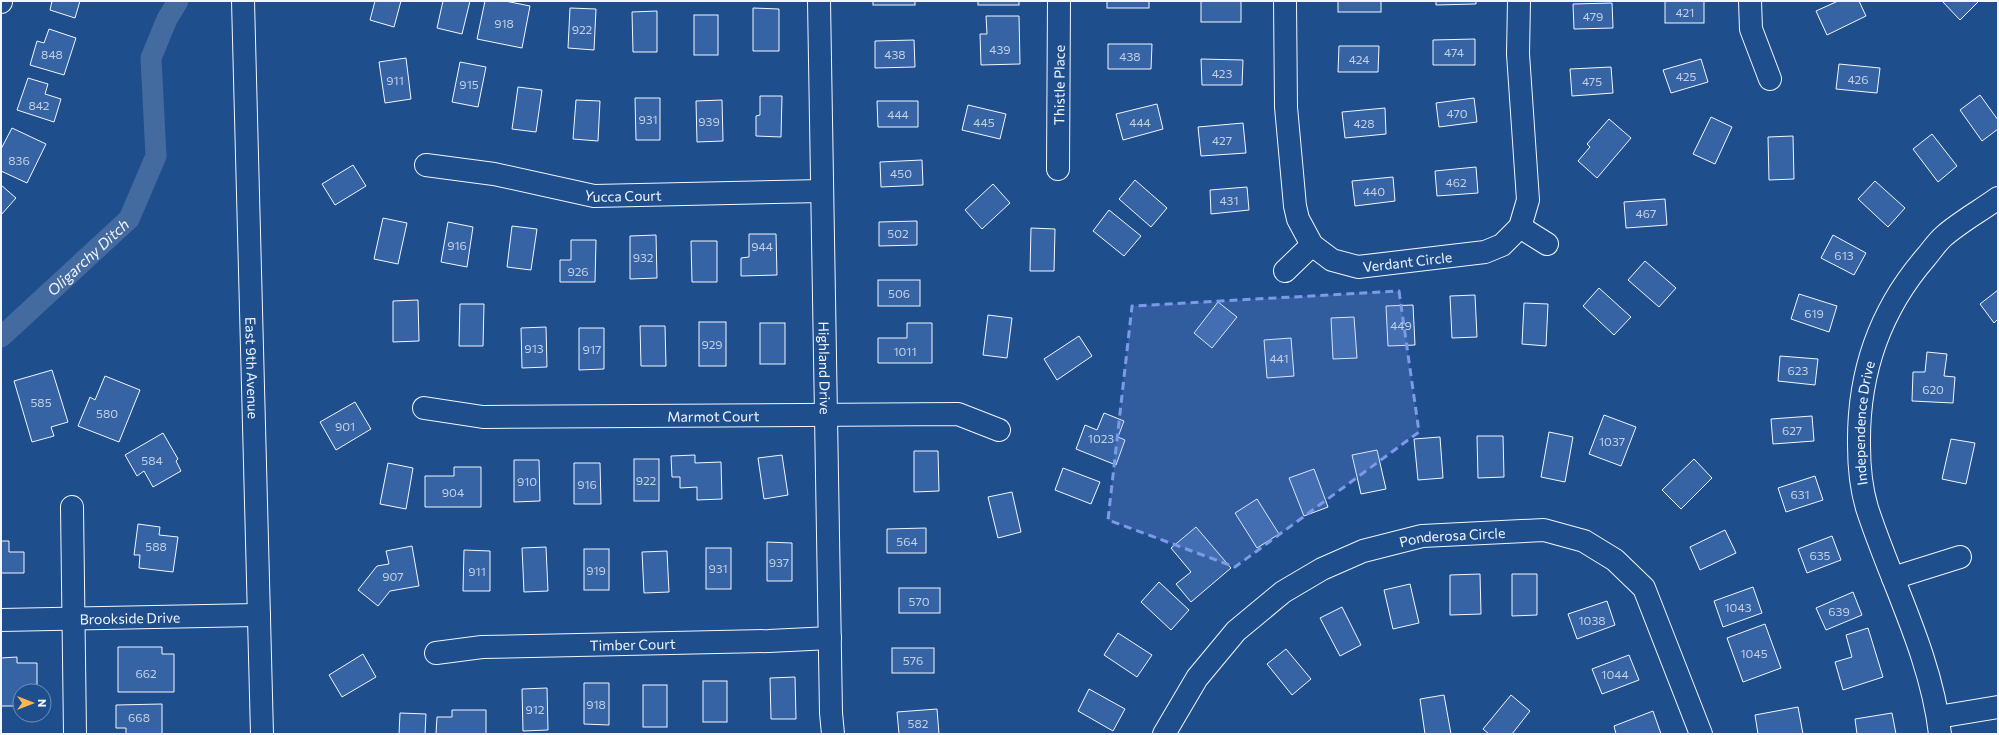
<svg xmlns="http://www.w3.org/2000/svg" width="1999" height="735" viewBox="0 0 1999 735" font-family="Commissioner,sans-serif">
  <style>
    .lines { fill: none; stroke-linecap: round; stroke-linejoin: round }
    .canal { stroke: #446ba0; stroke-width: 21 }
    .building { fill: #3563a3; stroke: #f2f6ff }
    .minor-casing { stroke: #f2f6ff; stroke-width: 24 }
    .major-casing { stroke: #f2f6ff; stroke-width: 24 }
    .minor { stroke: #1f4e8c; stroke-width: 22 }
    .major { stroke: #1f4e8c; stroke-width: 22 }
    .marked { fill: #7d9aea; fill-opacity: 0.2; stroke: #7d9aea; stroke-width: 3; stroke-dasharray: 8 5; stroke-linejoin: round }
    .labels { text-anchor: middle; dominant-baseline: central; stroke-width: 3; stroke-linejoin: round; paint-order: stroke }
    .number-label { font-size: 12px; fill: #c3d1e8 }
    .street-label { font-size: 14px; fill: #f2f6ff; stroke: #1f4e8c }
    .water-label { font-size: 15px; font-style: italic; fill: #f2f6ff; stroke: #1f4e8c }
  </style>
  <rect width="100%" height="100%" fill="#1f4e8c"/>
  <g class="lines">
    <!-- canal -->
    <path class="canal" id="s1" d="M1,337l128,-118 27,-63 -5,-98 16,-39 11,-18"/>
  </g>
  <!-- building -->
  <g class="building">
    <path d="M52,1h28l-5,17 -25,-8z"/>
    <path d="M375,1h26l-7,26 -24,-7z"/>
    <path d="M443,1h27l-8,33 -25,-6z"/>
    <path d="M485,1h20l25,5 -8,42 -45,-9z"/>
    <rect x="873" y="1" width="42" height="4"/>
    <rect x="978" y="1" width="41" height="4"/>
    <rect x="1107" y="1" width="42" height="7"/>
    <rect x="1201" y="1" width="40" height="21"/>
    <rect x="1338" y="1" width="43" height="11"/>
    <path d="M1436,1h40v3l-40,1z"/>
    <rect x="1665" y="1" width="39" height="22"/>
    <path d="M1838,1h21l7,15 -39,19 -11,-24z"/>
    <path d="M1942,1h37l-19,19z"/>
    <path d="M1612,3l1,25 -39,1 -1,-25z"/>
    <path d="M570,8l26,1 -2,41 -26,-2z"/>
    <path d="M753,8l26,1v42h-26z"/>
    <path d="M657,11v41h-24l-1,-40z"/>
    <rect x="694" y="15" width="24" height="40"/>
    <path d="M986,16h33l1,48 -39,1 -1,-31h7z"/>
    <path d="M49,29l27,9 -12,37 -34,-10 7,-24 7,2z"/>
    <path d="M1475,39v26h-42v-25z"/>
    <path d="M914,40l1,27 -40,1v-27z"/>
    <path d="M1108,44h44l-1,25h-43z"/>
    <path d="M1339,46h40l-1,26h-40z"/>
    <path d="M406,58l5,41 -26,4 -6,-41z"/>
    <path d="M1201,59l42,1 -1,25h-40z"/>
    <path d="M1701,59l7,23 -37,11 -8,-23z"/>
    <path d="M460,62l26,5 -8,40 -26,-5z"/>
    <path d="M1839,64l41,4 -3,25 -41,-4z"/>
    <path d="M1611,67l2,26 -41,3 -2,-27z"/>
    <path d="M28,78l20,6 -3,10 16,5 -7,23 -37,-12z"/>
    <path d="M518,87l24,3 -6,42 -24,-3z"/>
    <path d="M1980,95l18,25v9l-16,12 -22,-31z"/>
    <path d="M760,96h22l-1,41 -25,-1v-20l4,-1z"/>
    <path d="M635,98h25v42h-24z"/>
    <path d="M1474,98l3,24 -38,5 -3,-24z"/>
    <path d="M576,100l24,1 -2,40 -25,-2z"/>
    <path d="M722,100l1,41 -26,1 -1,-41z"/>
    <path d="M877,101h41v26h-40z"/>
    <path d="M1157,104l6,25 -40,11 -7,-26z"/>
    <path d="M968,105l38,9 -6,25 -38,-9z"/>
    <path d="M1385,108l1,26 -41,4 -3,-26z"/>
    <path d="M1711,117l21,10 -17,37 -22,-10z"/>
    <path d="M1609,119l22,19 -34,40 -19,-17 12,-14 -3,-3z"/>
    <path d="M1243,123l3,30 -45,3 -3,-29z"/>
    <path d="M12,128l34,16 -19,39 -26,-12v-22z"/>
    <path d="M1932,134l25,32 -19,16 -25,-33z"/>
    <path d="M1793,136l1,43 -25,1 -1,-43z"/>
    <path d="M922,160l1,25 -42,2 -1,-25z"/>
    <path d="M353,165l13,21 -31,19 -13,-21z"/>
    <path d="M1476,167l2,26 -41,3 -2,-25z"/>
    <path d="M1393,177l2,24 -40,5 -3,-25z"/>
    <path d="M1135,180l32,28 -16,19 -32,-28z"/>
    <path d="M1875,181l30,27 -17,19 -30,-28z"/>
    <path d="M993,184l17,19 -28,26 -17,-19z"/>
    <path d="M1,185l15,13 -15,17z"/>
    <path d="M1247,187l2,23 -38,4 -1,-24z"/>
    <path d="M1665,199l2,26 -41,3 -2,-26z"/>
    <path d="M1109,210l32,26 -17,20 -31,-25z"/>
    <path d="M383,218l24,5 -9,41 -24,-5z"/>
    <path d="M917,221v24l-38,1v-24z"/>
    <path d="M448,222l25,5 -6,40 -26,-5z"/>
    <path d="M512,226l25,3 -6,41 -24,-3z"/>
    <path d="M1031,228l24,1 -1,42h-24z"/>
    <path d="M749,234h27l1,41 -36,1v-18l8,-1z"/>
    <path d="M656,235l1,43 -27,1v-43z"/>
    <path d="M1833,235l33,18 -12,22 -33,-17z"/>
    <path d="M571,240h25l-1,42h-35v-22h11z"/>
    <path d="M691,241h26v41h-25z"/>
    <path d="M1645,261l31,27 -17,19 -31,-27z"/>
    <rect x="878" y="280" width="42" height="26"/>
    <path d="M1599,288l32,29 -17,18 -31,-29z"/>
    <path d="M1998,290v29l-4,4 -14,-19z"/>
    <path d="M1799,294l38,12 -8,26 -38,-13z"/>
    <path d="M1475,295l2,42 -25,1 -2,-42z"/>
    <path d="M418,300l1,41 -26,1v-41z"/>
    <path d="M1218,302l19,15 -25,31 -18,-15z"/>
    <path d="M1524,303l24,1 -2,42 -24,-2z"/>
    <path d="M460,304h24l-1,42h-24z"/>
    <path d="M1413,305l2,40 -27,1 -2,-40z"/>
    <path d="M988,315l24,3 -5,40 -24,-3z"/>
    <path d="M1354,317l3,41 -24,1 -2,-41z"/>
    <rect x="699" y="322" width="27" height="44"/>
    <rect x="760" y="323" width="25" height="41"/>
    <path d="M907,323h25v40h-54v-25h29z"/>
    <path d="M640,326h25l1,40h-25z"/>
    <path d="M546,327l1,40 -25,1 -1,-40z"/>
    <path d="M579,328h25v41l-25,1z"/>
    <path d="M1079,336l13,20 -35,24 -13,-21z"/>
    <path d="M1291,338l3,38 -27,2 -3,-38z"/>
    <path d="M1927,352l20,2 -3,22 11,1 -2,26 -41,-2 1,-29h12z"/>
    <path d="M1780,356l38,3 -3,26 -37,-4z"/>
    <path d="M52,370l16,52 -17,5 3,9 -22,6 -18,-61z"/>
    <path d="M105,376l35,14 -21,52 -41,-16 12,-29 5,3z"/>
    <path d="M355,402l16,27 -35,21 -16,-28z"/>
    <path d="M1104,413l20,8 -6,16 7,3 -9,25 -40,-16 9,-24 12,5z"/>
    <path d="M1604,415l32,12 -15,39 -32,-12z"/>
    <path d="M1812,416l2,25 -41,3 -2,-25z"/>
    <path d="M1549,432l24,5 -8,45 -24,-5z"/>
    <path d="M163,433l15,26 -2,2 5,10 -28,16 -9,-16 -7,5 -12,-21z"/>
    <path d="M1477,436h26l1,41 -26,1z"/>
    <path d="M1440,437l3,41 -25,2 -4,-41z"/>
    <path d="M1951,439l24,4 -9,41 -24,-5z"/>
    <path d="M1377,450l9,39 -25,5 -9,-39z"/>
    <path d="M914,451h24l1,40 -25,1z"/>
    <path d="M695,455v8l26,-1 1,37 -25,1v-13l-17,1v-11h-8l-1,-21z"/>
    <path d="M782,455l6,40 -24,4 -6,-41z"/>
    <rect x="634" y="459" width="25" height="42"/>
    <path d="M1694,459l18,19 -31,31 -19,-19z"/>
    <path d="M514,460h25l1,41 -26,1z"/>
    <path d="M388,463l25,5 -7,41 -26,-5z"/>
    <path d="M574,463h26l1,41h-27z"/>
    <path d="M454,467h27v40h-56v-31h29z"/>
    <path d="M1063,468l37,14 -9,22 -36,-14z"/>
    <path d="M1314,469l14,38 -24,9 -15,-38z"/>
    <path d="M1815,476l8,24 -37,12 -8,-24z"/>
    <path d="M1012,492l9,40 -23,6 -10,-41z"/>
    <path d="M1257,499l22,35 -22,14 -22,-35z"/>
    <path d="M138,524l22,3 -1,8 19,2 -5,35 -34,-4 1,-13h-6z"/>
    <path d="M1196,527l35,41 -40,34 -15,-18 15,-12 -20,-24z"/>
    <path d="M926,528v25h-39v-24z"/>
    <path d="M1725,530l11,23 -36,17 -10,-23z"/>
    <path d="M1832,536l9,24 -34,13 -9,-24z"/>
    <path d="M1,541h8v11h15v21h-23z"/>
    <path d="M767,542l25,1v38h-25z"/>
    <path d="M412,546l7,40 -29,5 -12,15 -20,-16 19,-24 12,-2 -3,-13z"/>
    <path d="M546,547l2,44 -24,1 -2,-44z"/>
    <rect x="706" y="548" width="25" height="41"/>
    <rect x="584" y="549" width="25" height="41"/>
    <path d="M464,550l26,1v40h-27z"/>
    <path d="M667,551l2,41 -25,1 -2,-41z"/>
    <path d="M1480,574l1,40 -31,1v-40z"/>
    <path d="M1512,574h25v41l-25,1z"/>
    <path d="M1159,582l30,28 -18,20 -30,-28z"/>
    <path d="M1410,584l9,39 -26,6 -9,-39z"/>
    <path d="M1753,587l9,26 -39,14 -9,-26z"/>
    <rect x="899" y="588" width="41" height="25"/>
    <path d="M1853,592l9,23 -36,15 -10,-22z"/>
    <path d="M1607,601l8,24 -38,14 -9,-25z"/>
    <path d="M1342,607l19,38 -21,11 -20,-38z"/>
    <path d="M1765,624l16,44 -38,14 -16,-44z"/>
    <path d="M1868,628l15,49 -40,13 -8,-28 17,-5 -6,-22z"/>
    <path d="M1118,633l34,22 -15,22 -33,-22z"/>
    <path d="M118,647h44v7h12v38h-56z"/>
    <rect x="892" y="648" width="42" height="25"/>
    <path d="M1286,649l25,30 -19,16 -25,-31z"/>
    <path d="M363,654l13,23 -34,20 -13,-22z"/>
    <path d="M1629,655l10,25 -37,14 -10,-25z"/>
    <path d="M17,657v6h20v28h-17v15h-19v-48z"/>
    <path d="M795,677l1,42h-25l-1,-41z"/>
    <rect x="703" y="681" width="24" height="41"/>
    <path d="M584,683h25v42l-25,-1z"/>
    <rect x="643" y="685" width="24" height="42"/>
    <path d="M547,688l1,42 -25,1 -1,-42z"/>
    <path d="M1089,689l36,20 -12,22 -35,-20z"/>
    <path d="M1444,695l7,39h-26l-5,-35z"/>
    <path d="M1511,695l19,16 -18,23h-23l-6,-5z"/>
    <path d="M162,704v30h-36v-6h-10v-23z"/>
    <path d="M1798,707l5,27h-45l-3,-19z"/>
    <path d="M937,709l2,25h-40l-2,-22z"/>
    <path d="M452,710h34v24h-50l1,-17h15z"/>
    <path d="M1653,711l8,23h-45l-2,-8z"/>
    <path d="M400,713l26,1 -1,20h-26z"/>
    <path d="M1892,713l4,21h-39l-2,-15z"/>
  </g>
  <g class="lines">
    <!-- minor casing -->
    <g class="minor-casing">
      <g id="minor">
        <path id="s2" d="M819,1l12,712 2,21"/>
        <path id="s3" d="M1285,1l1,106 9,99 3,13 14,26 20,15 26,7 127,-15 17,-7 18,-18 8,-27 -10,-146 1,-53"/>
        <path d="M1750,1l1,28 19,50"/>
        <path d="M1,2v-1"/>
        <path id="s4" d="M426,165l68,9 100,22 228,-5"/>
        <path id="s5" d="M1058,169l1,-168"/>
        <path d="M1520,227l27,17"/>
        <path d="M1285,271l27,-26"/>
        <path id="s6" d="M424,408l59,9 475,-3 41,16"/>
        <path d="M72,507l3,227"/>
        <path d="M1893,578l67,-21"/>
        <path id="s7" d="M1,620l258,-5"/>
        <path id="s8" d="M436,653l46,-6 287,-6 61,-3"/>
        <path d="M1938,717l60,-10"/>
        <path id="s9" d="M1164,734l33,-56 39,-47 47,-39 39,-23 41,-18 59,-15 122,-6 40,11 31,19 29,28 57,146"/>
        <path id="s10" d="M1940,734c-9,-79 -49,-152 -73,-226 -6,-20 -8,-42 -8,-63 -1,-72 20,-134 67,-188 6,-7 11,-15 18,-21 16,-14 36,-25 54,-38"/>
      </g>
    </g>
    <!-- major casing -->
    <g class="major-casing">
      <g id="major">
        <path id="s11" d="M243,1l19,733"/>
      </g>
    </g>
    <!-- minor -->
    <use href="#minor" class="minor"/>
    <!-- major -->
    <use href="#major" class="major"/>
  </g>
  <!-- marked area -->
  <path class="marked" d="M1399,291l20,141 -184,135 -127,-47 24,-214z"/>
  <g class="labels">
    <!-- number labels -->
    <g class="number-label">
      <text x="1685" y="12">421</text>
      <text x="1593" y="16">479</text>
      <text x="504" y="23">918</text>
      <text x="582" y="29">922</text>
      <text x="1000" y="49">439</text>
      <text x="1454" y="52">474</text>
      <text x="52" y="54">848</text>
      <text x="895" y="54">438</text>
      <text x="1130" y="56">438</text>
      <text x="1359" y="59">424</text>
      <text x="1222" y="73">423</text>
      <text x="1686" y="76">425</text>
      <text x="1858" y="79">426</text>
      <text x="395" y="80">911</text>
      <text x="1592" y="81">475</text>
      <text x="469" y="84">915</text>
      <text x="39" y="105">842</text>
      <text x="1457" y="113">470</text>
      <text x="898" y="114">444</text>
      <text x="648" y="119">931</text>
      <text x="709" y="121">939</text>
      <text x="984" y="122">445</text>
      <text x="1140" y="122">444</text>
      <text x="1364" y="123">428</text>
      <text x="1222" y="140">427</text>
      <text x="19" y="160">836</text>
      <text x="901" y="173">450</text>
      <text x="1456" y="182">462</text>
      <text x="1374" y="191">440</text>
      <text x="1229" y="200">431</text>
      <text x="1646" y="213">467</text>
      <text x="898" y="233">502</text>
      <text x="457" y="245">916</text>
      <text x="762" y="246">944</text>
      <text x="1844" y="255">613</text>
      <text x="643" y="257">932</text>
      <text x="578" y="271">926</text>
      <text x="899" y="293">506</text>
      <text x="1814" y="313">619</text>
      <text x="1401" y="325">449</text>
      <text x="712" y="344">929</text>
      <text x="534" y="348">913</text>
      <text x="592" y="349">917</text>
      <text x="905" y="351">1011</text>
      <text x="1279" y="358">441</text>
      <text x="1798" y="370">623</text>
      <text x="1933" y="389">620</text>
      <text x="41" y="402">585</text>
      <text x="107" y="413">580</text>
      <text x="345" y="426">901</text>
      <text x="1792" y="430">627</text>
      <text x="1101" y="438">1023</text>
      <text x="1612" y="441">1037</text>
      <text x="152" y="460">584</text>
      <text x="646" y="480">922</text>
      <text x="527" y="481">910</text>
      <text x="587" y="484">916</text>
      <text x="453" y="492">904</text>
      <text x="1800" y="494">631</text>
      <text x="907" y="541">564</text>
      <text x="156" y="546">588</text>
      <text x="1820" y="555">635</text>
      <text x="779" y="562">937</text>
      <text x="718" y="568">931</text>
      <text x="596" y="570">919</text>
      <text x="477" y="571">911</text>
      <text x="393" y="576">907</text>
      <text x="919" y="601">570</text>
      <text x="1738" y="607">1043</text>
      <text x="1839" y="611">639</text>
      <text x="1592" y="620">1038</text>
      <text x="1754" y="653">1045</text>
      <text x="913" y="660">576</text>
      <text x="146" y="673">662</text>
      <text x="1615" y="674">1044</text>
      <text x="596" y="704">918</text>
      <text x="535" y="709">912</text>
      <text x="139" y="717">668</text>
      <text x="918" y="723">582</text>
    </g>
    <!-- street labels -->
    <g class="street-label">
      <text stroke="none"><textPath href="#s5" startOffset="84">Thistle Place</textPath></text>
      <text stroke="none"><textPath href="#s4" startOffset="200">Yucca Court</textPath></text>
      <text stroke="none"><textPath href="#s3" startOffset="350">Verdant Circle</textPath></text>
      <text stroke="none"><textPath href="#s11" startOffset="367">East 9th Avenue</textPath></text>
      <text stroke="none"><textPath href="#s2" startOffset="367">Highland Drive</textPath></text>
      <text stroke="none"><textPath href="#s6" startOffset="290">Marmot Court</textPath></text>
      <text stroke="none"><textPath href="#s10" startOffset="324">Independence Drive</textPath></text>
      <text stroke="none"><textPath href="#s9" startOffset="368">Ponderosa Circle</textPath></text>
      <text stroke="none"><textPath href="#s7" startOffset="129">Brookside Drive</textPath></text>
      <text stroke="none"><textPath href="#s8" startOffset="197">Timber Court</textPath></text>
    </g>
    <!-- water labels -->
    <g class="water-label">
      <text stroke="none"><textPath href="#s1" startOffset="118">Oligarchy Ditch</textPath></text>
    </g>
  </g>
  <!-- border -->
  <rect width="1999" height="735" fill="none" stroke="#f2f6ff" stroke-width="4"/>
  <!-- north arrow -->
  <g transform="translate(32 703) rotate(90)"><circle r="19" fill="#1f4e8c" stroke="#7391ba"/>
  <path d="M0-3L7 15L0 10L-7 15Z" fill="#ffb74d"/>
  <text y="-6" font-size="11" font-weight="bold" text-anchor="middle" fill="#f2f6ff">N</text>
  </g>
</svg>
